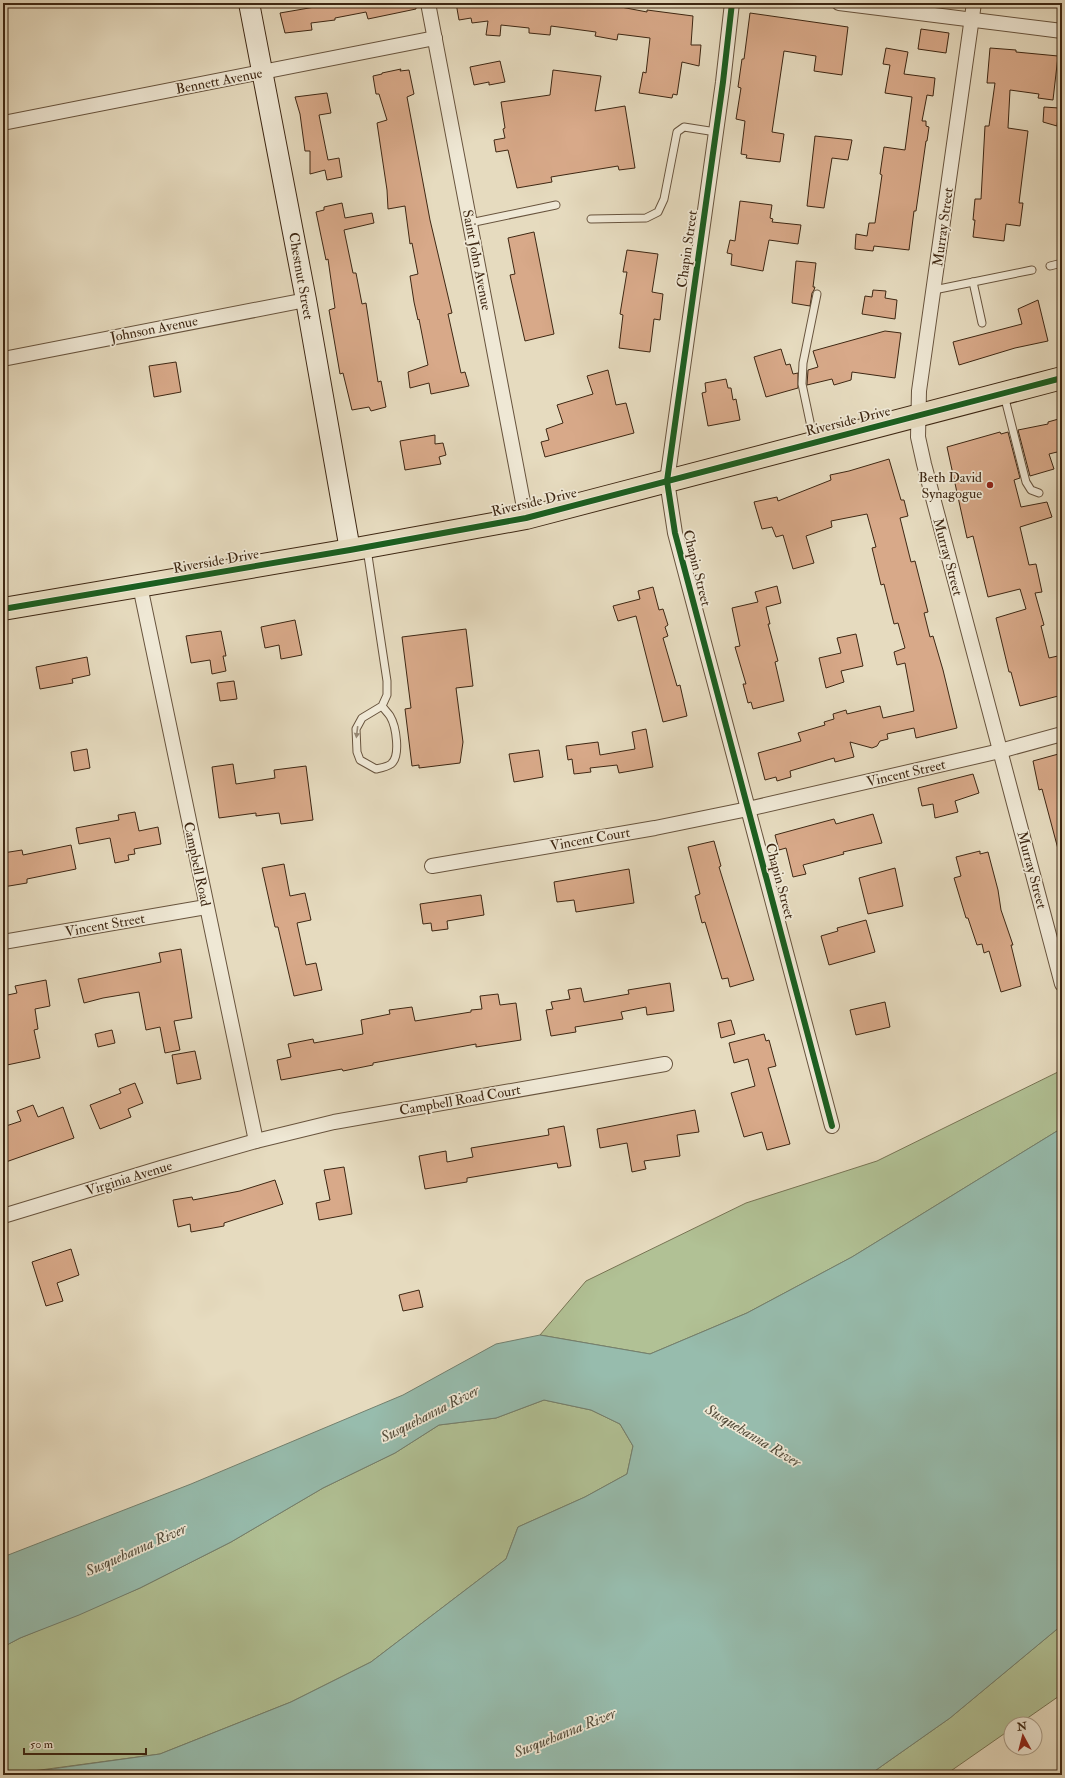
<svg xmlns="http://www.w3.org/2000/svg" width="1065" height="1778" viewBox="0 0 1065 1778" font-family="'IM FELL Double Pica',serif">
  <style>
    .green { fill: #b1c195; stroke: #787454 }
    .water { fill: #97bcad; stroke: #73806f }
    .building { fill: #d8a989; stroke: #3e2713 }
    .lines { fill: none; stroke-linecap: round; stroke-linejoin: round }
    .lane-casing { stroke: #68543e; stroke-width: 9 }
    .street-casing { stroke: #68543e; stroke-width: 16 }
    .secondary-casing { stroke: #3e2713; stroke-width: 22 }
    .primary-casing { stroke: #3e2713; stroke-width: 24 }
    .lane { stroke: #efe8d5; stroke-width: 7 }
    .street { stroke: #efe8d5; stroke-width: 14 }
    .secondary { stroke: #efe8d5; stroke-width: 20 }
    .primary { stroke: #e6dbbf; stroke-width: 22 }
    .cycleway-casing { stroke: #efe8d5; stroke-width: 8 }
    .cycleway { stroke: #1b5e20; stroke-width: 6 }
    .oneway { fill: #968874 }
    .poi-dot { fill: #8f2418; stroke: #efe8d5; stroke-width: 1.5 }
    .labels { text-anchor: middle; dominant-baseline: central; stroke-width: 3.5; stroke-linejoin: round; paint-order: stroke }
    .street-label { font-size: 14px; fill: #3e2713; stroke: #efe8d5 }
    .poi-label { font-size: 14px; fill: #3e2713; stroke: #efe8d5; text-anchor: end }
    .water-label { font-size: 15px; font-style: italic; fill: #544c3a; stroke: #efe8d5 }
  </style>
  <rect width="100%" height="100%" fill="#e6dbbf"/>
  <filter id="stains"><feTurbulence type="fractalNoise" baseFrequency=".005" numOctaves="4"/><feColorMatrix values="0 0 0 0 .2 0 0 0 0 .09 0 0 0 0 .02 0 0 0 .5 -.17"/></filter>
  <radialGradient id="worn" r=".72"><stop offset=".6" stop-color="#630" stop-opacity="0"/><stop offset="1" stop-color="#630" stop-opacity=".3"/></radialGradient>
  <!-- green -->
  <g class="green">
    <path d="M1062,1070v58l-210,129 -105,56 -97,41 -110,-19 46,-54 160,-78 131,-42z"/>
    <path d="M544,1400l47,10 29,14 13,22 -6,28 -42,23 -67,30 -12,32 -135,103 -80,40 -131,52 -157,21v-128l17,-9 120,-50 91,-46 92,-54 72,-35 44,-28 57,-7z"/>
    <path d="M1062,1625v69l-43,30h-8v5l-66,46h-76l81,-57z"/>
  </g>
  <!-- water -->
  <path class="water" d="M1062,1128v497l-112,93 -81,57h-861l152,-21 131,-52 80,-40 135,-103 12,-32 67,-30 42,-23 6,-28 -13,-22 -29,-14 -47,-10 -48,18 -57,7 -44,28 -72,35 -92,54 -91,46 -61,27 -59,23 -17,9v-90l188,-73 212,-89 93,-51 44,-9 110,19 97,-41 105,-56z"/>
  <!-- building -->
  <g class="building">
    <path d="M338,3h78v6l-48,10 -2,-7 -31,6v2l-24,3 1,7 -27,3 -5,-20z"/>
    <path d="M456,3h144l47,9v-2l46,6 -2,29h10l-2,21 -17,-4 -5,33 -4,-1 -1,4 -33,-5 4,-21 3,1 4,-35 -32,-4 -1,6 -22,-4 1,-4 -45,-6 -1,9 -21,-2v-5l-28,-3 -1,11 -14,-1 2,-14 -16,2 -1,-5 -12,2z"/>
    <path d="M750,13l98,14 -6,48 -28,-4 2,-15 -32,-5 -12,81 12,2 -4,28 -34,-4 1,-3 -6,-1 4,-33 -9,-2 5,-31 -3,-1 4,-28h2z"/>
    <path d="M921,29l28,4 -3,20 -28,-4z"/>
    <path d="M886,48l22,4 -4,22 31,4 -2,18 -6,-1 -5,26h4v5l3,1 -2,14h-1l-10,70h-2l-5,39 -35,-4 -1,5 -18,-2 1,-15 11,2 2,-13h6l7,-48 -2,-1 4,-27 21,3 7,-53 -27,-4 5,-28 -7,-1z"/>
    <path d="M990,48l26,2v2l42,4 -5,44 -15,-2 1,-4 -29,-4 -2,38 20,3 -9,72h4l-3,23 -14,-2 -2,17 -31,-4 2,-17h-2l2,-21h6l4,-73h4l6,-43h-8z"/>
    <path d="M500,61l5,21 -16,3v-3l-15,3 -4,-18z"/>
    <path d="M401,69l-1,2 9,-1 5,24 -7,3 23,123 22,93 -4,1 13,59 4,-1 4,14 -38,8 -2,-11 -19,5 -2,-16 20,-7 -9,-46 -1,1 -4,-18 -4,-26 8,-2 -6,-31 -2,1 -5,-38 -17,3 -1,-19 -10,-67 10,-3 -8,-26h-3l-3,-18 9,-2v-1z"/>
    <path d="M553,70l48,6 -6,35 30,-5 10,62 -16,2 -1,-4 -67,11 1,5 -35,6 -9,-38 -12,2 -2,-12 11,-2 -2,-9 2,-1 -4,-26 49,-7z"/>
    <path d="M327,93l4,20 -12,2 9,45 11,-2 3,19 -15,3 -2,-10 -15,4v-23h-5l-5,-37 -5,-17z"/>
    <path d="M1044,107l15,1 -2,18 -14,-4z"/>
    <path d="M815,136l37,4 -4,20 -16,-2 -8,50 -17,-2z"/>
    <path d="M740,201l32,4 -2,13 3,1 -1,3 29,3 -3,19 -29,-4 -6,31 -32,-6 1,-11 -5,-1 3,-13 5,1z"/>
    <path d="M342,203l3,15 27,-5 2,10 -30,7 9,43h3l6,31 4,-1 12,79 3,-1 5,26 -15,4 -2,-4 -17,3 -9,-37 -3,1 -11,-64 6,-2 -7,-49 -2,1 -10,-48 8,-2v-3z"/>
    <path d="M534,232l20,102 -29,7 -15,-66 5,-1 -7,-36z"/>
    <path d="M627,250l31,4 -6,38 11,2 -3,26 -6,-1 -4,33 -31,-4 4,-33 -3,-1 7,-42h-4z"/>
    <path d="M796,261l20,2 -3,24h2l-1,3 -2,3 -2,13 -18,-3z"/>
    <path d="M873,290l13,1 -1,7 12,2 -2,19 -33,-5 3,-18 7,1z"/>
    <path d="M1038,300l10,41 -33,7 -56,17 -6,-23 69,-18 -4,-15z"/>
    <path d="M885,331l16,2 -6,45 -43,-6 -1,8 -17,5 -2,-6 -25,6 1,-15 10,-3 -5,-16z"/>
    <path d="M781,349l5,16 4,-1 3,10 5,-1v15l-32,9 -12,-40z"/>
    <path d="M176,362l5,30 -27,5 -5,-31z"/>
    <path d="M608,370l8,35 10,-2 8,30 -89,24 -4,-15 8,-2 -3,-11 17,-6 -6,-18 36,-11 -6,-18z"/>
    <path d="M726,379l2,9h3l2,12 3,-1 4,21 -32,6 -6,-33 4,-1 -1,-9z"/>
    <path d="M1062,418v40h-3l-2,-6 -8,2 5,15 -24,7 -12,-46 30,-6v-2z"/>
    <path d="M1000,432l1,2 7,-2 12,46 -6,2 7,27 26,-5 5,15 -32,10 9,38 7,-1 6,28 -7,1 9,32 -3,1 8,32 13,-3v40l-42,11 -9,-34h-2l-13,-54 30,-9 -6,-20 -32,8 -15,-61 -6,2 -20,-91z"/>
    <path d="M435,435v9l8,-1 3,12 -7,2 2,7 -36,6 -5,-29z"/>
    <path d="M889,459l12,41h3l4,16 -8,2 11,44 4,-1 13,51 -4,1 6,24 3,-1 10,34 14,58 -41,10 -2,-10 -27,6 1,5 -8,2 -3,5 -5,2 -22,-6 4,15 -19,5 -1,-4 -44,13 1,6 -14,4 -1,-4 -11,3 -7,-27 43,-12 -3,-8 27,-8 -1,-3 10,-3 -1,-5 13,-4 1,4 33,-8 3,12 31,-7 -9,-48 -8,2 -3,-13 11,-4 -7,-25 -4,1 -10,-40 -3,1 -9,-37 4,-1 -9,-33 -36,7 1,6 -26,9 8,27 -21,6 -10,-34 -7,2 -4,-10 -10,2 -8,-27 23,-5 1,4 53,-21 -1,-5 19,-4z"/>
    <path d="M777,586l4,17 -15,4 4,17h-2l10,37 -3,1 9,39 -31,8 -2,-7 -3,1 -5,-19h3l-11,-37 5,-1 -8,-38 26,-6 -3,-10z"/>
    <path d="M653,587l6,23 4,-1 5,16 -3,2 3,9 -5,2 14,48 3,-1 7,31 -24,6 -27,-106 -18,5 -5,-15 27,-7 -2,-8z"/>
    <path d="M295,620l7,35 -21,4 -2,-14 -14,3 -4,-21z"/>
    <path d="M466,629l7,57 -17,2 7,54 -3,21 -41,5v-3l-7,1 -7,-57 6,-1 -9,-71z"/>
    <path d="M221,631l5,25h-3l3,15 -14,3 -2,-14 -19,3 -5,-27z"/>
    <path d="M856,634l7,32 -22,5 3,11 -18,6 -7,-30 22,-5 -4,-15z"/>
    <path d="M87,657l3,18 -18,4 1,4 -33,6 -4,-22z"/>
    <path d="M234,681l3,18 -17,2 -3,-18z"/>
    <path d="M646,729l7,38 -34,6 -2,-8 -27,3 1,4 -17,2 -2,-15 -4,1 -2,-14 32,-4 2,13 35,-6 -3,-17z"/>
    <path d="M87,749l3,19 -16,3 -3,-19z"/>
    <path d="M539,750l4,27 -29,5 -5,-28z"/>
    <path d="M1062,753v95l-4,1 -16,-60 -3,1 -6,-29z"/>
    <path d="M233,764l3,20 39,-6 -1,-8 32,-4 7,54 -32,4 -2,-11 -23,3v-3l-37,5 -7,-51z"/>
    <path d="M973,774l6,19 -24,8 3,11 -23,6 -2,-14 -11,2 -4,-18z"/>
    <path d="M135,812l4,19 19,-4 3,17 -27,5 1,5 -7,1 1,5 -14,3 -5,-25 -31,6 -3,-16 43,-8 -1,-5z"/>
    <path d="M873,814l9,29 -39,9 1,2 -41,11 3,9 -13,3 -7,-29 -7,2 -4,-15 59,-16 2,5z"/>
    <path d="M714,841l7,25 -2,1 35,113 -24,7 -2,-9 -6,1 -17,-57 -3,1 -7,-27 5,-2 -12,-47z"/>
    <path d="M71,845l5,24 -49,10v4l-24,4v-34l19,-3 1,5z"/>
    <path d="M980,851v3l8,-2 10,38 3,20 12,35h-2l10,41 -20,6 -12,-41 -5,2 -2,-9 -5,1 -9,-27h-2l-12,-40 7,-2 -5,-19z"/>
    <path d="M284,864l6,32 15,-3 6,27 -14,3 9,42 10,-2 6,27 -28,6 -16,-69h-3l-13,-59z"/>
    <path d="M895,868l8,38 -35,8 -9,-36z"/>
    <path d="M629,869l5,34 -58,9 -2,-12 -17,2 -3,-20z"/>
    <path d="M481,895l3,20 -37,6 1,8 -16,2 -1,-8 -8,1 -3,-20z"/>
    <path d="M866,920l9,32 -46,13 -8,-29 17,-5 -1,-3z"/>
    <path d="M181,949l11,69 -18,3 6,29 -15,3 -5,-26 -14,3 -7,-38 -36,6 -19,5 -6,-24 83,-17 -2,-9z"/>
    <path d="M46,980l4,26 -15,3 3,20 -4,1 6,28 -33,7 -4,-25v-44l14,-3 -2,-7z"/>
    <path d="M670,983l4,28 -27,4 -1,-8 -25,5 2,7 -48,8 1,5 -25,4 -5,-26 7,-1 -2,-7 19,-3 -2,-9 13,-2 3,14 45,-8 -1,-4z"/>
    <path d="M498,994l2,11 16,-2 5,37 -45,7v-3l-103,19v2l-30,6 -1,-2 -61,11 -4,-20 14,-3 -3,-13 25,-5 1,4 49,-9 -2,-14 29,-6 -1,-4 23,-3 3,14 56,-9v-2l11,-1 -2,-13z"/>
    <path d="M885,1002l5,25 -34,8 -6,-25z"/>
    <path d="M731,1020l4,14 -14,4 -3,-15z"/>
    <path d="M112,1030l3,13 -17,4 -3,-13z"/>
    <path d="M764,1034l2,7 3,-1 7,26 -8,2 22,76 -23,6 -5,-18 -18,5 -13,-44 24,-7 -7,-27 -14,4 -5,-20z"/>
    <path d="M195,1051l6,28 -24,5 -5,-29z"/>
    <path d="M135,1083l8,20 -15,6 3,8 -31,12 -10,-24 31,-12 -2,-4z"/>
    <path d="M33,1105l5,12 25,-10 11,31 -71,25v-36l18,-6 -4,-10z"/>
    <path d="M695,1110l4,22 -22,3 3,21 -36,5 2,8 -14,3 -5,-29 -27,5 -3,-19z"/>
    <path d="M564,1126l7,40 -13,2 -1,-5 -90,15v4l-42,7 -6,-33 27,-5 1,11 26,-5 -2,-9 78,-13 -1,-6z"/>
    <path d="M344,1167l8,47 -33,6 -3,-17 14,-3 -6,-30z"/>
    <path d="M275,1180l8,24 -59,19v3l-33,6 -1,-8 -12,3 -5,-27 19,-3 1,3 47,-9z"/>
    <path d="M71,1249l8,26 -22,8 6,18 -17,5 -14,-44z"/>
    <path d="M419,1290l4,17 -20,4 -4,-16z"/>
  </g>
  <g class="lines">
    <!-- lane casing -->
    <g class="lane-casing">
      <g id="lane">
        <path d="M591,219l55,-1 12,-6 6,-13 13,-67 7,-5 32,5"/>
        <path d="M470,223l86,-18"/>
        <path d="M1050,266l12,-3"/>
        <path d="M973,282l9,41"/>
        <path d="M934,290l98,-20"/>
        <path d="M1004,395l22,87 5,8 8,3"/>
        <path d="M814,441l-12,-57 1,-21 14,-69"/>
        <path d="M367,549l20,132v14l-5,11 -20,12 -6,11 1,23 3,8 16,9c5,-1 11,-2 15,-5 10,-8 5,-38 -1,-48 -2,-3 -6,-7 -8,-10"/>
      </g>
    </g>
    <!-- street casing -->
    <g class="street-casing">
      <g id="street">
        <path d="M428,3l98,515"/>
        <path d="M732,3l-9,79 -56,399 8,52 157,593"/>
        <path d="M839,3l223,28"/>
        <path d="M974,3l-55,388 -1,46 6,27 138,520"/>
        <path d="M3,123l432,-85"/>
        <path d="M3,359l303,-59"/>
        <path d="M140,586l116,555"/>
        <path d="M432,866l223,-38 93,-19 252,-58 62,-17"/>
        <path d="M3,942l203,-35"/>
        <path d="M3,1216l158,-48 95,-27 78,-19 331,-58"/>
      </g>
    </g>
    <!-- secondary casing -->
    <g class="secondary-casing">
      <path id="secondary" d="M249,3l57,297 44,250"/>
    </g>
    <!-- primary casing -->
    <g class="primary-casing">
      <path id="primary" d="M3,609l347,-59 176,-32 536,-140"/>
    </g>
    <!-- lane -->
    <use href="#lane" class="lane"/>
    <!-- street -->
    <use href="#street" class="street"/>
    <!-- secondary -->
    <use href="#secondary" class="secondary"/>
    <!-- primary -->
    <use href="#primary" class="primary"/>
    <!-- cycleway casing -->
    <g class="cycleway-casing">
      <g id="cycleway">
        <path d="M732,3l-9,79 -56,399 8,52 157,593"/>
        <path d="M3,609l347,-59 176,-32 536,-140"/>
      </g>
    </g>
    <!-- cycleway -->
    <use href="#cycleway" class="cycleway"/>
  </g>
  <!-- one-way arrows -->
  <defs><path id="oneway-solid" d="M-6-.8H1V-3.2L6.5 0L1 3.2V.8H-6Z"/></defs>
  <use class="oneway" href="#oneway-solid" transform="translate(357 732) rotate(97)"/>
  <!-- markers -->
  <circle class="poi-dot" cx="990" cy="485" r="4"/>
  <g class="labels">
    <!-- street labels -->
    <g class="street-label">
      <text transform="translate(219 81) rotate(-11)">Bennett Avenue</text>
      <text transform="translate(943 227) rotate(-82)">Murray Street</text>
      <text transform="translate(687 249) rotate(-82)">Chapin Street</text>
      <text transform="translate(477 260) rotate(79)">Saint John Avenue</text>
      <text transform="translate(301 276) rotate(80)">Chestnut Street</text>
      <text transform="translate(154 329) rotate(-11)">Johnson Avenue</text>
      <text transform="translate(848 421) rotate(-14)">Riverside Drive</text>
      <text transform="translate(534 502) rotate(-13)">Riverside Drive</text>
      <text transform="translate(948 557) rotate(75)">Murray Street</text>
      <text transform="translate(216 561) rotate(-10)">Riverside Drive</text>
      <text transform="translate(697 568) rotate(76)">Chapin Street</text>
      <text transform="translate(906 773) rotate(-13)">Vincent Street</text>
      <text transform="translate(590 839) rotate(-10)">Vincent Court</text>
      <text transform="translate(197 864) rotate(78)">Campbell Road</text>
      <text transform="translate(1032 870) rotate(75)">Murray Street</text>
      <text transform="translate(780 881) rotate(75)">Chapin Street</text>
      <text transform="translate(105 925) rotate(-10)">Vincent Street</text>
      <text transform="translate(460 1100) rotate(-10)">Campbell Road Court</text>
      <text transform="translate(129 1178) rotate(-17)">Virginia Avenue</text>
    </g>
    <!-- poi labels -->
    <g class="poi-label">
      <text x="982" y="477">Beth David<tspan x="982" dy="16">Synagogue</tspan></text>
    </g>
    <!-- water labels -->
    <g class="water-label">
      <text transform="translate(430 1414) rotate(-27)">Susquehanna River</text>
      <text transform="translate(753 1436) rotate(31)">Susquehanna River</text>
      <text transform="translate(136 1550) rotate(-24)">Susquehanna River</text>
      <text transform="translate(565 1733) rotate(-22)">Susquehanna River</text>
    </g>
  </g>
  <!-- margin -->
  <rect width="1065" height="1778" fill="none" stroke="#e6dbbf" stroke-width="16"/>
  <rect x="4" y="4" width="1057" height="1770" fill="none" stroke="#3e2713" stroke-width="2"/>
  <rect x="8" y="8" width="1049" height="1762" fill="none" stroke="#3e2713"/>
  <!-- north arrow -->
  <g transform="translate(1023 1736) rotate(353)"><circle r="19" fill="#efe8d5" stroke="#a89b87"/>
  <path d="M0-3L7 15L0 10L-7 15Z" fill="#8f2418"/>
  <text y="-6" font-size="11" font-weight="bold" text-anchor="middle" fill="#3e2713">N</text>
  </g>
  <!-- scale -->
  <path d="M24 1748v6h122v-6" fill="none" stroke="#3e2713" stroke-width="2"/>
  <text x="30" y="1748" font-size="12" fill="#3e2713" stroke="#efe8d5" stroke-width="3" paint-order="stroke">50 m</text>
  <rect width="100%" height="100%" filter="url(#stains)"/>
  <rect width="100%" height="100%" fill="url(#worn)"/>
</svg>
